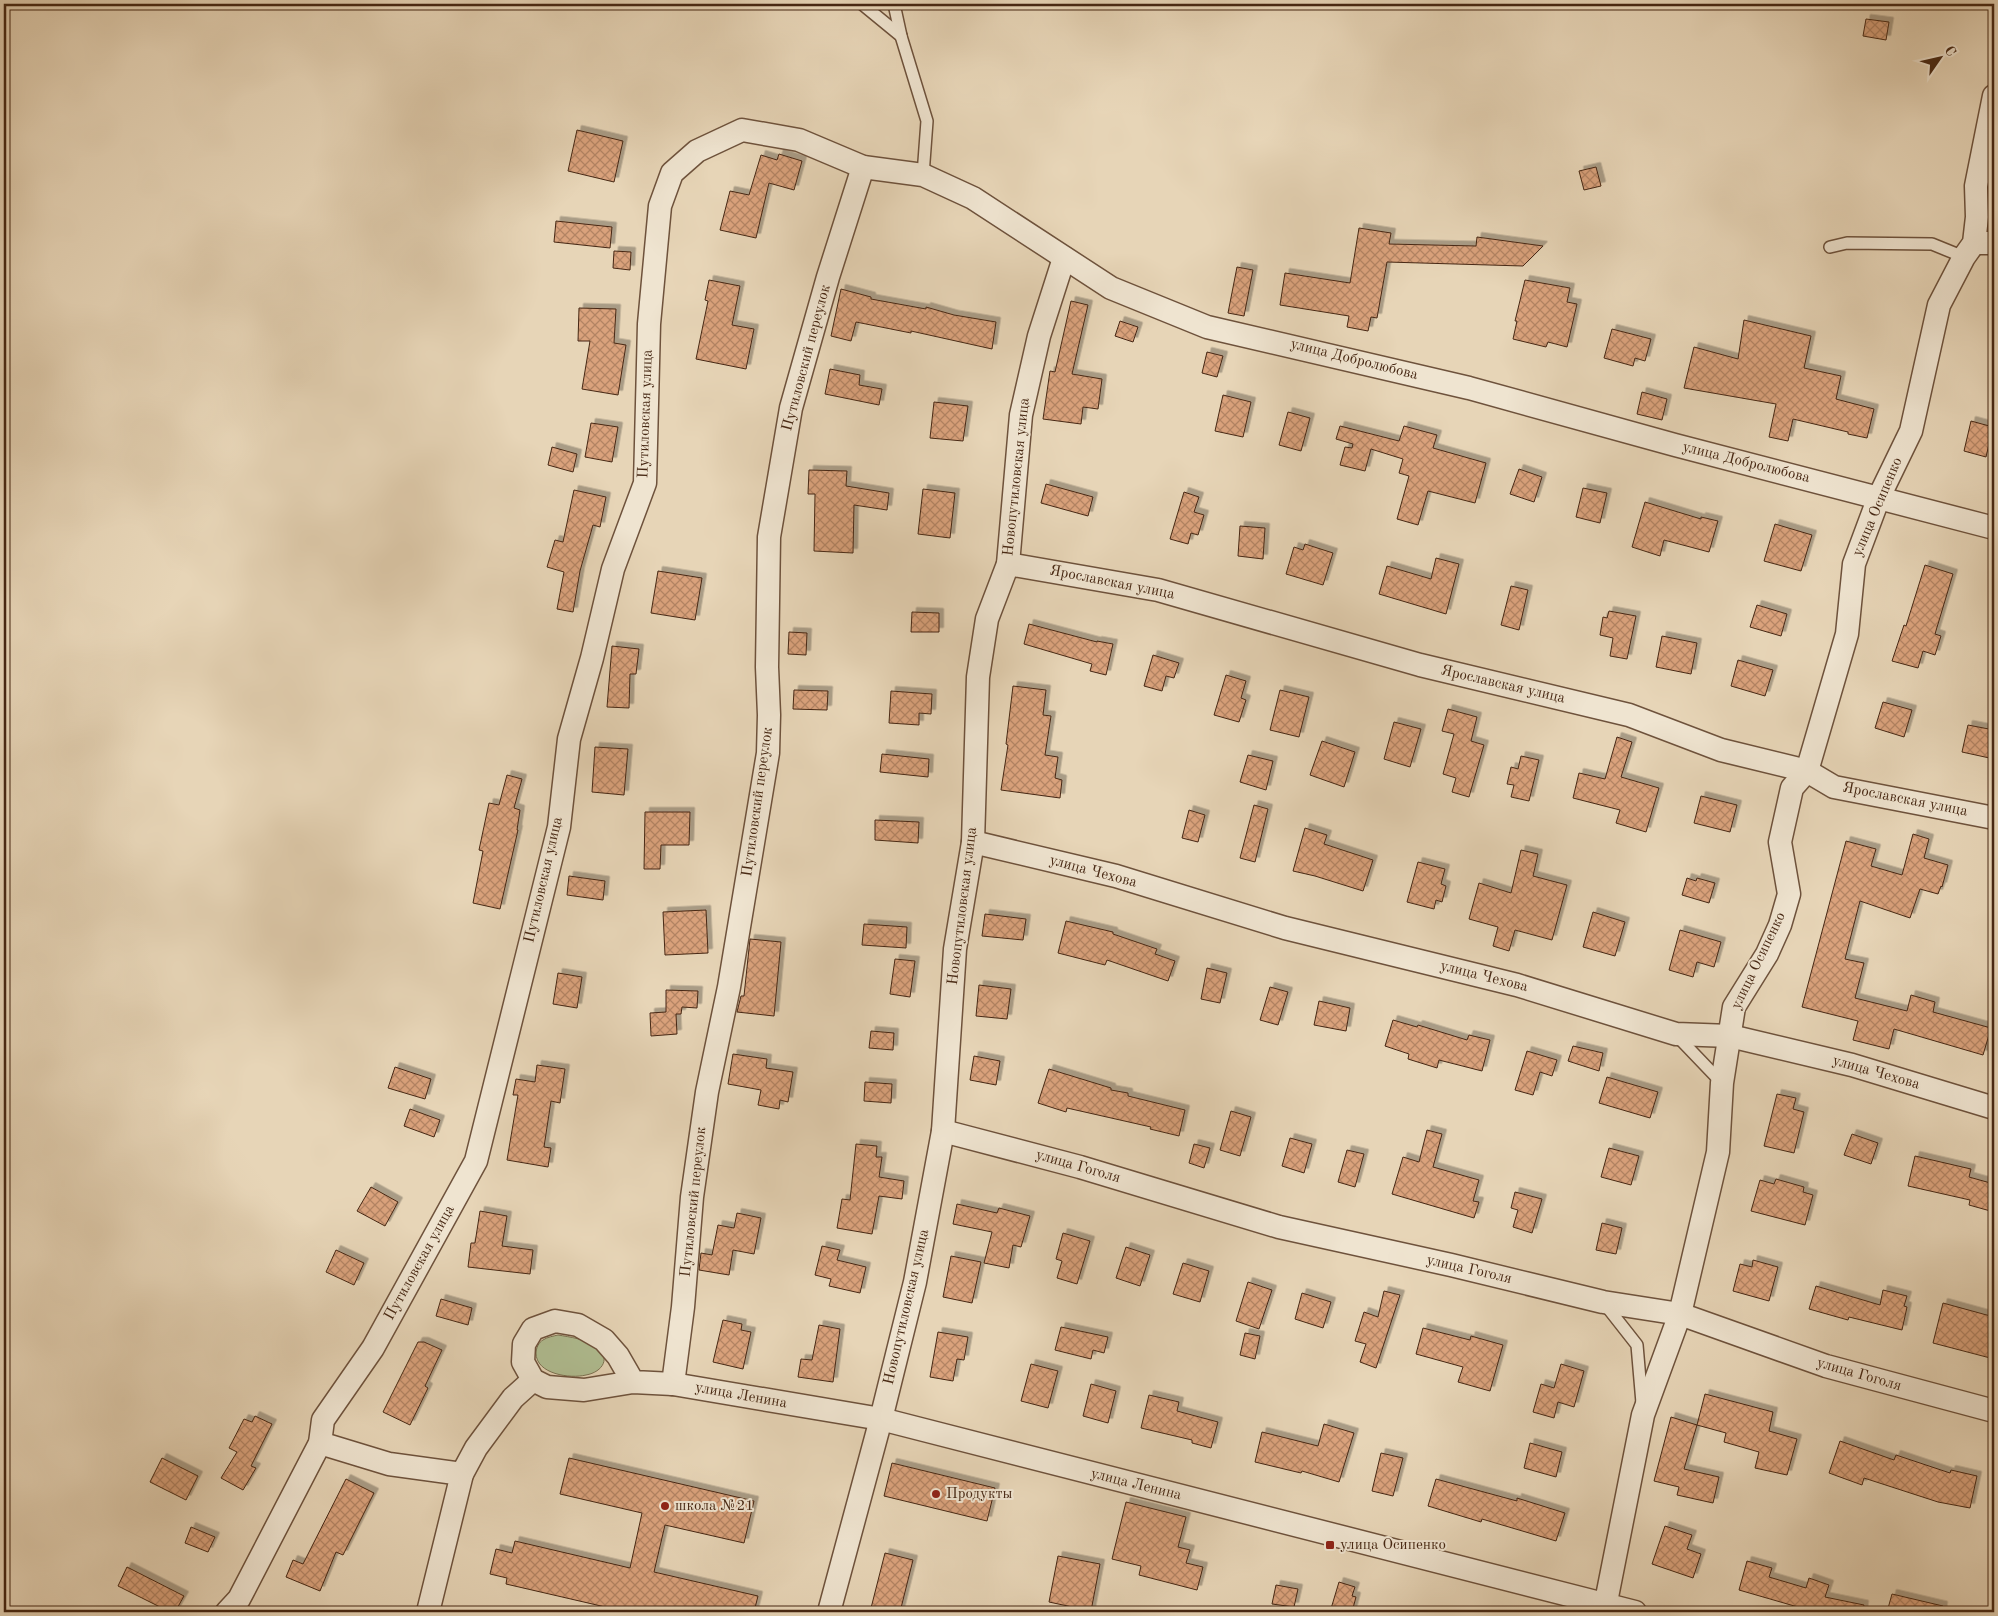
<svg xmlns="http://www.w3.org/2000/svg" width="1998" height="1616" viewBox="0 0 1998 1616" font-family="'Old Standard TT',serif">
  <style>
    .green { fill: #b0be92; stroke: #7b7252 }
    .building { fill: url(#building-cross-hatch); stroke: #462713; filter: url(#shadow) }
    .lines { fill: none; stroke-linecap: round; stroke-linejoin: round }
    .service-casing { stroke: #6e523c; stroke-width: 14 }
    .minor-casing { stroke: #6e523c; stroke-width: 25 }
    .service { stroke: #efe4d0; stroke-width: 11 }
    .minor { stroke: #efe4d0; stroke-width: 22 }
    .poi-dot { fill: #8f2418; stroke: #efe4d0; stroke-width: 2 }
    .labels { text-anchor: middle; dominant-baseline: central; stroke-width: 4; stroke-linejoin: round; paint-order: stroke }
    .street-label { font-size: 15px; fill: #462713; stroke: #efe4d0 }
    .poi-label { font-size: 15px; fill: #462713; stroke: #efe4d0; text-anchor: start }
  </style>
  <defs>
    <pattern id="building-cross-hatch" width="8" height="8" patternUnits="userSpaceOnUse" patternTransform="scale(1.25)"><rect width="8" height="8" fill="#daa27c"/><path d="M0 0l8 8M0 8l8-8" fill="none" stroke="#b38464"/></pattern>
    <filter id="shadow"><feDropShadow dx="4.5" dy="-4.5" stdDeviation="0" flood-color="#0004"/></filter>
  </defs>
  <rect width="100%" height="100%" fill="#e7d5b7"/>
  <filter id="stains"><feTurbulence type="fractalNoise" baseFrequency=".004" numOctaves="4"/><feColorMatrix values="0 0 0 0 .2 0 0 0 0 .09 0 0 0 0 .02 0 0 0 .5 -.17"/></filter>
  <radialGradient id="worn" r=".72"><stop offset=".6" stop-color="#630" stop-opacity="0"/><stop offset="1" stop-color="#630" stop-opacity=".3"/></radialGradient>
  <!-- green -->
  <path class="green" d="M558,1335c12,2 27,4 37,11 17,11 8,26 -9,29 -16,4 -50,-1 -50,-22 0,-5 3,-11 7,-13 4,-3 11,-4 15,-5z"/>
  <!-- building -->
  <g class="building">
    <path d="M1866,19l23,3 -3,18 -23,-4z"/>
    <path d="M577,130l46,11 -9,41 -46,-11z"/>
    <path d="M779,154l23,7 -8,29 -25,-7 -13,55 -36,-8 10,-39 19,4 12,-40 16,5z"/>
    <path d="M1596,167l5,19 -17,4 -5,-19z"/>
    <path d="M556,221l56,6 -2,21 -56,-6z"/>
    <path d="M1359,228l32,5 -2,11 87,2 1,-9 66,9 -20,20 -136,-4 -10,56 -6,-1 -3,14 -21,-4 2,-11 -69,-11 5,-32 65,10z"/>
    <path d="M614,251l17,1 -1,18 -17,-2z"/>
    <path d="M1237,267l16,3 -9,46 -16,-3z"/>
    <path d="M709,280l31,6 -8,39 22,4 -8,40 -50,-10 12,-58 -3,-1z"/>
    <path d="M1525,280l45,8 -3,14 10,2 -10,43 -19,-5 -2,5 -33,-8 4,-18h-2z"/>
    <path d="M841,289l30,8v2l55,10v-2l28,8 42,7 -4,27 -81,-18v2l-55,-11 -5,19 -20,-5z"/>
    <path d="M1071,301l17,4 -16,69 30,5 -4,30 -15,-2 -2,17 -38,-5 7,-48 5,1z"/>
    <path d="M579,308l37,1 -2,34 12,2 -8,50 -36,-6 8,-48h-12z"/>
    <path d="M1744,320l67,16 -7,32 37,8 -5,23 38,10 -7,29 -19,-4v-2l-55,-13 -5,22 -19,-4 7,-33 -92,-16 10,-41 44,12z"/>
    <path d="M1120,321l18,6 -5,15 -18,-6z"/>
    <path d="M1612,329l39,10 -6,22 -10,-3 -2,8 -29,-8z"/>
    <path d="M1207,352l16,4 -6,21 -15,-4z"/>
    <path d="M830,369l30,6 -1,10 23,4 -3,16 -54,-11z"/>
    <path d="M1642,392l25,7 -5,21 -25,-6z"/>
    <path d="M1223,395l28,7 -8,35 -28,-6z"/>
    <path d="M934,402l34,4 -5,35 -33,-3z"/>
    <path d="M1288,412l22,6 -9,33 -22,-6z"/>
    <path d="M1971,421l22,6 -7,30 -22,-6z"/>
    <path d="M591,423l27,4 -6,35 -27,-5z"/>
    <path d="M1340,426l59,15 5,-15 33,9 -4,13 53,15 -11,40 -47,-12 -10,34 -21,-6 12,-43 -10,-3 4,-14 -32,-10 -6,22 -25,-6 5,-18 7,1 1,-4 -17,-5z"/>
    <path d="M552,447l25,7 -4,18 -25,-7z"/>
    <path d="M1519,469l23,8 -8,25 -24,-8z"/>
    <path d="M809,470l38,1 -1,15 43,7 -2,17 -33,-5 -1,48 -39,-2 1,-57h-7z"/>
    <path d="M1046,484l47,13 -5,19 -47,-13z"/>
    <path d="M1583,488l24,5 -7,30 -24,-6z"/>
    <path d="M923,489l32,4 -5,45 -32,-4z"/>
    <path d="M574,490l32,7 -6,30 -7,-2 -13,46 -7,41 -16,-3 7,-37 -17,-5 8,-27 8,2z"/>
    <path d="M1184,492l15,5 -5,15 10,3 -6,20 -7,-2 -3,11 -18,-5z"/>
    <path d="M1645,502l56,17v-2l17,4 -9,31 -45,-12 -4,16 -28,-9z"/>
    <path d="M1775,524l37,11 -11,36 -37,-10z"/>
    <path d="M1240,526l25,2 -2,31 -25,-3z"/>
    <path d="M1305,544l28,9 -10,32 -37,-11 8,-27 9,3z"/>
    <path d="M1436,558l23,6 -13,50 -67,-20 8,-28 44,13z"/>
    <path d="M1925,565l28,9 -18,60 6,2 -6,19 -12,-4 -5,17 -26,-7 12,-36 2,1z"/>
    <path d="M658,571l44,7 -7,42 -44,-7z"/>
    <path d="M1511,586l17,4 -9,40 -18,-5z"/>
    <path d="M1757,605l30,9 -6,22 -31,-9z"/>
    <path d="M1609,611l27,5 -9,43 -17,-3 3,-18 -13,-3 3,-18 4,1z"/>
    <path d="M912,612l27,1v19h-28z"/>
    <path d="M1029,624l68,18v-1l16,3 -7,31 -16,-4 2,-7 -68,-20z"/>
    <path d="M789,632l18,1 -1,22 -18,-1z"/>
    <path d="M1662,636l35,7 -6,31 -35,-7z"/>
    <path d="M612,646l27,3 -3,25h-6l-1,34 -22,-1z"/>
    <path d="M1153,655l26,8 -5,15 -8,-2 -4,15 -18,-5z"/>
    <path d="M1738,660l35,10 -8,26 -34,-10z"/>
    <path d="M1226,675l20,6 -5,17 5,2 -7,22 -25,-7z"/>
    <path d="M1013,686l33,4 -3,25 8,1 -6,39 13,2 -3,21 7,2 -2,18 -59,-8 7,-45 -2,-1z"/>
    <path d="M794,690l34,1 -1,19 -34,-1z"/>
    <path d="M1280,690l29,7 -10,40 -29,-7z"/>
    <path d="M891,691l41,3 -1,20 -12,-1v12l-30,-2z"/>
    <path d="M1883,702l29,8 -8,27 -29,-9z"/>
    <path d="M1448,709l29,8 -6,24 13,4 -15,52 -17,-5 4,-14 -13,-4 11,-40 -12,-3z"/>
    <path d="M1394,722l27,7 -11,38 -26,-8z"/>
    <path d="M1968,725l26,5v29l-32,-7z"/>
    <path d="M1617,737l15,5 -11,35 38,11 -13,44 -30,-9 4,-13 -47,-12 6,-25 26,6z"/>
    <path d="M1322,741l33,11 -11,35 -34,-12z"/>
    <path d="M595,747l33,2 -4,46 -32,-3z"/>
    <path d="M882,754l47,5 -1,18 -48,-5z"/>
    <path d="M1248,755l25,6 -7,29 -26,-8z"/>
    <path d="M1521,756l18,4 -10,41 -18,-4 3,-12 -7,-1 4,-17 7,2z"/>
    <path d="M507,775l15,4 -8,29 6,2 -3,20h1l-18,79 -27,-6 10,-52 -4,-1 10,-47 10,2z"/>
    <path d="M1701,796l36,9 -7,27 -36,-9z"/>
    <path d="M1254,805l14,4 -13,53 -15,-4z"/>
    <path d="M1189,810l16,5 -7,27 -16,-4z"/>
    <path d="M645,812h45l-1,33h-28l-1,24h-16z"/>
    <path d="M875,820l44,2 -1,21 -43,-3z"/>
    <path d="M1305,828l22,7 -3,9 49,16 -10,31 -48,-15 -22,-5z"/>
    <path d="M1913,834l16,5 -5,19 24,7 -6,22 -1,-1 -3,8 -18,-5 -10,29 -50,-17 -15,58 19,4 -9,35 52,13 4,-16 24,7 -2,10 58,16 -8,27 -89,-26 -5,20 -36,-9 5,-19 -56,-14 44,-166 30,8 -5,17 31,9z"/>
    <path d="M1521,850l17,4 -5,22 34,9 -15,55 -37,-10 -6,21 -16,-5 5,-19 -29,-8 10,-36 32,10z"/>
    <path d="M1418,862l27,7 -4,15 5,2 -4,16 -6,-2 -2,9 -27,-7z"/>
    <path d="M569,876l36,5 -2,19 -36,-5z"/>
    <path d="M1687,878l9,3 1,-3 18,5 -6,20 -27,-8z"/>
    <path d="M706,910l2,43 -43,2 -2,-43z"/>
    <path d="M1593,912l32,10 -10,34 -32,-9z"/>
    <path d="M985,914l41,5 -3,21 -41,-4z"/>
    <path d="M1066,921l47,11v2l44,15 -2,5 20,7 -7,20 -61,-21 -2,5 -47,-12z"/>
    <path d="M864,924l43,3 -1,21 -44,-3z"/>
    <path d="M1680,930l41,12 -7,25 -17,-5 -4,15 -24,-7z"/>
    <path d="M750,939l31,3 -7,74 -37,-4 4,-16h3z"/>
    <path d="M895,959l20,2 -5,36 -20,-3z"/>
    <path d="M1207,968l20,5 -7,30 -19,-4z"/>
    <path d="M558,973l24,4 -5,31 -24,-4z"/>
    <path d="M979,985l32,4 -4,30 -31,-3z"/>
    <path d="M1270,987l18,5 -10,33 -18,-5z"/>
    <path d="M666,990l32,1 -1,17 -15,-1 -1,7h-5l1,20 -26,2 -1,-23 16,-1z"/>
    <path d="M1319,1001l31,7 -4,23 -32,-6z"/>
    <path d="M1393,1020l24,7 1,-2 49,15 2,-5 21,5 -8,31 -43,-11 -2,8 -29,-9 1,-5 -24,-8z"/>
    <path d="M871,1031l23,2 -1,17 -24,-2z"/>
    <path d="M1573,1046l30,7 -4,18 -31,-10z"/>
    <path d="M1527,1051l30,9 -5,16 -12,-4 -7,23 -18,-5z"/>
    <path d="M733,1054l34,5 -1,9 27,4 -5,30 -8,-2 -1,9 -21,-4 3,-15 -33,-6z"/>
    <path d="M974,1056l26,5 -4,24 -26,-5z"/>
    <path d="M537,1065l28,4 -5,34 -9,-2 -7,46 7,1 -3,19 -41,-7 11,-65h-5l3,-16 19,3z"/>
    <path d="M395,1067l36,12 -6,20 -37,-11z"/>
    <path d="M1049,1069l62,19v2l17,3v3l57,14 -6,26 -29,-7 1,-2 -84,-19 -1,4 -28,-9z"/>
    <path d="M1607,1077l51,15 -8,26 -51,-15z"/>
    <path d="M865,1082l27,2 -1,19 -27,-2z"/>
    <path d="M1777,1094l19,4 -3,11 11,3 -10,41 -30,-7z"/>
    <path d="M410,1109l30,11 -6,17 -30,-11z"/>
    <path d="M1231,1111l20,6 -11,39 -20,-6z"/>
    <path d="M1427,1130l15,4 -9,33 46,13 -6,21 6,1 -5,16 -82,-24 11,-37 16,5z"/>
    <path d="M1852,1134l26,9 -7,21 -27,-9z"/>
    <path d="M1290,1138l22,6 -8,29 -22,-7z"/>
    <path d="M856,1144l21,2 -1,11h6l-3,20 25,4 -2,18 -23,-3 -7,38 -35,-6 5,-29 8,1z"/>
    <path d="M1194,1144l16,4 -6,20 -15,-5z"/>
    <path d="M1609,1148l30,8 -8,29 -30,-8z"/>
    <path d="M1347,1150l17,4 -9,33 -17,-5z"/>
    <path d="M1915,1156l56,13 -2,8 25,7v28l-25,-7 1,-5 -62,-14z"/>
    <path d="M1776,1179l28,8 -1,5 10,3 -8,30 -54,-14 9,-31 14,4z"/>
    <path d="M371,1187l27,15 -13,24 -28,-15z"/>
    <path d="M1515,1192l27,7 -10,34 -19,-6 5,-17 -7,-2z"/>
    <path d="M957,1204l40,9 2,-5 31,8 -9,31 -8,-2 -4,23 -25,-5 8,-31 -39,-8z"/>
    <path d="M480,1211l27,5 -5,30 31,4 -3,24 -62,-7 3,-24h4z"/>
    <path d="M737,1213l24,5 -7,36 -21,-4 -4,25 -30,-5 2,-17 11,2 6,-30 16,3z"/>
    <path d="M1602,1223l20,5 -6,26 -20,-4z"/>
    <path d="M1063,1233l27,8 -13,43 -20,-6 5,-17 -6,-2z"/>
    <path d="M822,1246l18,4 -3,10 29,7 -6,26 -31,-7 2,-7 -16,-4z"/>
    <path d="M1126,1247l24,8 -10,31 -24,-8z"/>
    <path d="M336,1250l28,13 -10,22 -28,-13z"/>
    <path d="M951,1256l30,6 -9,41 -29,-6z"/>
    <path d="M1753,1260l25,7 -9,34 -36,-10 7,-27 12,3z"/>
    <path d="M1183,1263l26,8 -9,31 -27,-8z"/>
    <path d="M1248,1282l24,8 -13,39 -23,-8z"/>
    <path d="M1816,1286l64,19 3,-15 24,6 -3,10 3,1 -5,23 -53,-13 -1,3 -39,-11z"/>
    <path d="M1384,1291l16,4 -24,73 -16,-6 6,-18 -11,-3 9,-29 14,5z"/>
    <path d="M1302,1293l29,9 -8,26 -28,-9z"/>
    <path d="M441,1299l31,9 -4,17 -32,-9z"/>
    <path d="M1943,1303l51,14v42l-61,-16z"/>
    <path d="M723,1320l19,4 -1,6 10,2 -8,37 -30,-7z"/>
    <path d="M819,1325l21,4 -7,53 -35,-5 3,-18 11,1z"/>
    <path d="M1061,1327l47,10 -4,16 -11,-3 -2,9 -36,-9z"/>
    <path d="M1423,1328l47,12 1,-4 32,9 -13,46 -32,-9 5,-15 -47,-13z"/>
    <path d="M938,1332l30,5 -4,23 -7,-1 -4,22 -23,-4z"/>
    <path d="M1245,1333l15,3 -5,23 -15,-4z"/>
    <path d="M418,1342h6l18,8 -17,36 3,2 -18,37 -27,-13z"/>
    <path d="M1031,1364l27,7 -10,37 -27,-7z"/>
    <path d="M1561,1364l23,7 -10,36 -16,-5 -4,16 -21,-6 8,-28 13,4z"/>
    <path d="M1091,1384l25,7 -8,32 -25,-7z"/>
    <path d="M1705,1394l68,18 -4,19 28,8 -10,36 -32,-7 4,-16 -35,-10 2,-9 -29,-8z"/>
    <path d="M1149,1395l30,7 -2,9 41,11 -7,26 -19,-5v-3l-51,-12z"/>
    <path d="M255,1416l17,8 -21,42 5,2 -13,22 -22,-12 16,-26 -8,-4 15,-29 8,3z"/>
    <path d="M1671,1417l26,8 -13,44 35,8 -6,26 -36,-8 2,-8 -25,-6z"/>
    <path d="M1324,1424l30,9 -15,49 -37,-11 -1,2 -46,-11 7,-30 56,14z"/>
    <path d="M1840,1441l54,19 2,-5 54,18 1,-3 26,6 -7,32 -32,-6 -74,-24 -2,7 -33,-12z"/>
    <path d="M1530,1443l32,9 -6,25 -32,-9z"/>
    <path d="M1381,1453l22,5 -10,38 -21,-5z"/>
    <path d="M162,1458l36,18 -12,24 -36,-18z"/>
    <path d="M569,1458l185,43 -10,42 -79,-18 -11,47 104,24 -4,16h-127l-121,-28 1,-6 -17,-4 6,-25 16,4 3,-12 115,27 12,-55 -82,-19z"/>
    <path d="M892,1463l103,25 -8,33 -103,-25z"/>
    <path d="M346,1479l28,14 -31,62 -7,-3 -16,39 -34,-14 7,-17 10,4z"/>
    <path d="M1436,1479l81,22v-3l48,15 -9,28 -74,-22 -1,3 -53,-16z"/>
    <path d="M1126,1502l60,15 -8,30 12,3 -4,13 17,4 -6,23 -58,-15 2,-9 -29,-7z"/>
    <path d="M1665,1526l27,9 -5,14 14,5 -8,24 -41,-14z"/>
    <path d="M191,1527l24,10 -7,15 -23,-9z"/>
    <path d="M885,1553l28,7 -13,52h-30z"/>
    <path d="M1058,1556l42,8 -9,47 -42,-9z"/>
    <path d="M1747,1561l25,7 -3,9 37,11 3,-10 20,7 -4,12 39,8 -1,7h-48l-76,-22z"/>
    <path d="M127,1567l57,29 -9,16h-5l-52,-26z"/>
    <path d="M1339,1582l16,5 -3,9 4,1 -4,15h-22z"/>
    <path d="M1276,1585l22,4 -4,18 -22,-3z"/>
    <path d="M1892,1594l51,12 -1,6h-55z"/>
  </g>
  <g class="lines">
    <!-- service casing -->
    <g class="service-casing">
      <g id="service">
        <path d="M862,4l39,32"/>
        <path d="M894,4l7,32 26,85 -4,54"/>
        <path d="M1830,247l17,-4 85,1 32,13"/>
        <path d="M1677,1036l45,47"/>
        <path d="M1604,1303l33,42 5,58"/>
      </g>
    </g>
    <!-- minor casing -->
    <g class="minor-casing">
      <g id="minor">
        <path d="M1974,243h20"/>
        <path d="M1008,564l150,26 262,75 209,50 92,35 86,21 27,16 160,31"/>
        <path d="M973,842l143,34 169,52 232,57 159,49 54,2 122,29 142,43"/>
        <path d="M943,1131l137,36 199,60 172,38 152,37 77,12 146,52 168,45"/>
        <path d="M633,1382l-15,-26 -14,-16 -26,-15 -23,-4 -22,8 -9,15 -1,18 10,18 14,7 37,3 49,-8 40,2 208,35 754,193"/>
        <path d="M673,1384l10,-77 9,-110 15,-105 22,-105 39,-234 1,-38 -2,-48 2,-130 22,-129 37,-131 35,-110"/>
        <path d="M320,1443l69,21 73,10"/>
        <path d="M227,1612l12,-13 81,-156 3,-23 50,-72 103,-187 83,-334 10,-88 23,-81 21,-89 32,-86 4,-159 11,-118 12,-33 25,-22 45,-21 57,10 64,27 60,8 50,23 138,90 96,39 262,61 206,57 319,83"/>
        <path d="M428,1612l34,-138 14,-26 37,-50 20,-18"/>
        <path d="M829,1612l52,-193 34,-137 28,-151 12,-182 18,-107 5,-165 9,-58 21,-55 13,-149 18,-79 25,-78"/>
        <path d="M1604,1612l39,-197 37,-101 38,-162 4,-69 12,-76 33,-53 13,-29 9,-31 -9,-52 12,-54 15,-17 40,-137 7,-70 25,-67 32,-66 28,-126 25,-48 10,-14 3,-26 -1,-31 18,-90"/>
      </g>
    </g>
    <!-- service -->
    <use href="#service" class="service"/>
    <!-- minor -->
    <use href="#minor" class="minor"/>
  </g>
  <!-- markers -->
  <g class="poi-dot">
    <circle cx="936" cy="1494" r="5"/>
    <circle cx="665" cy="1506" r="5"/>
    <rect x="1325" y="1540" width="10" height="10" rx="2.5"/>
  </g>
  <g class="labels">
    <!-- street labels -->
    <g class="street-label">
      <text transform="translate(807 358) rotate(-75)">Путиловский переулок</text>
      <text transform="translate(1354 360) rotate(14)">улица Добролюбова</text>
      <text transform="translate(646 414) rotate(-88)">Путиловская улица</text>
      <text transform="translate(1746 463) rotate(14)">улица Добролюбова</text>
      <text transform="translate(1017 477) rotate(-84)">Новопутиловская улица</text>
      <text transform="translate(1878 507) rotate(-67)">улица Осипенко</text>
      <text transform="translate(1112 583) rotate(11)">Ярославская улица</text>
      <text transform="translate(1503 685) rotate(13)">Ярославская улица</text>
      <text transform="translate(1905 800) rotate(11)">Ярославская улица</text>
      <text transform="translate(758 802) rotate(-82)">Путиловский переулок</text>
      <text transform="translate(1093 872) rotate(15)">улица Чехова</text>
      <text transform="translate(544 880) rotate(-77)">Путиловская улица</text>
      <text transform="translate(963 906) rotate(-83)">Новопутиловская улица</text>
      <text transform="translate(1759 961) rotate(-64)">улица Осипенко</text>
      <text transform="translate(1484 977) rotate(14)">улица Чехова</text>
      <text transform="translate(1876 1073) rotate(16)">улица Чехова</text>
      <text transform="translate(1078 1167) rotate(16)">улица Гоголя</text>
      <text transform="translate(694 1202) rotate(-84)">Путиловский переулок</text>
      <text transform="translate(420 1263) rotate(-61)">Путиловская улица</text>
      <text transform="translate(1469 1270) rotate(13)">улица Гоголя</text>
      <text transform="translate(907 1307) rotate(-77)">Новопутиловская улица</text>
      <text transform="translate(1859 1375) rotate(16)">улица Гоголя</text>
      <text transform="translate(741 1396) rotate(10)">улица Ленина</text>
      <text transform="translate(1136 1485) rotate(14)">улица Ленина</text>
    </g>
    <!-- poi labels -->
    <g class="poi-label">
      <text x="946" y="1494">Продукты</text>
      <text x="675" y="1506">школа №21</text>
      <text x="1340" y="1545">улица Осипенко</text>
    </g>
  </g>
  <!-- margin -->
  <rect width="1998" height="1616" fill="none" stroke="#e7d5b7" stroke-width="20"/>
  <rect x="5" y="5" width="1988" height="1606" fill="none" stroke="#462713" stroke-width="2.5"/>
  <rect x="10" y="10" width="1978" height="1596" fill="none" stroke="#462713"/>
  <!-- north arrow -->
  <g transform="translate(1940 58) rotate(56)" stroke="#efe4d0" stroke-width="4" paint-order="stroke">
  <path d="M0-4L9 19L0 12L-9 19Z" fill="#462713"/>
  <text y="-8" font-size="14" font-weight="bold" text-anchor="middle" fill="#462713">С</text>
  </g>
  <rect width="100%" height="100%" filter="url(#stains)"/>
  <rect width="100%" height="100%" fill="url(#worn)"/>
</svg>
